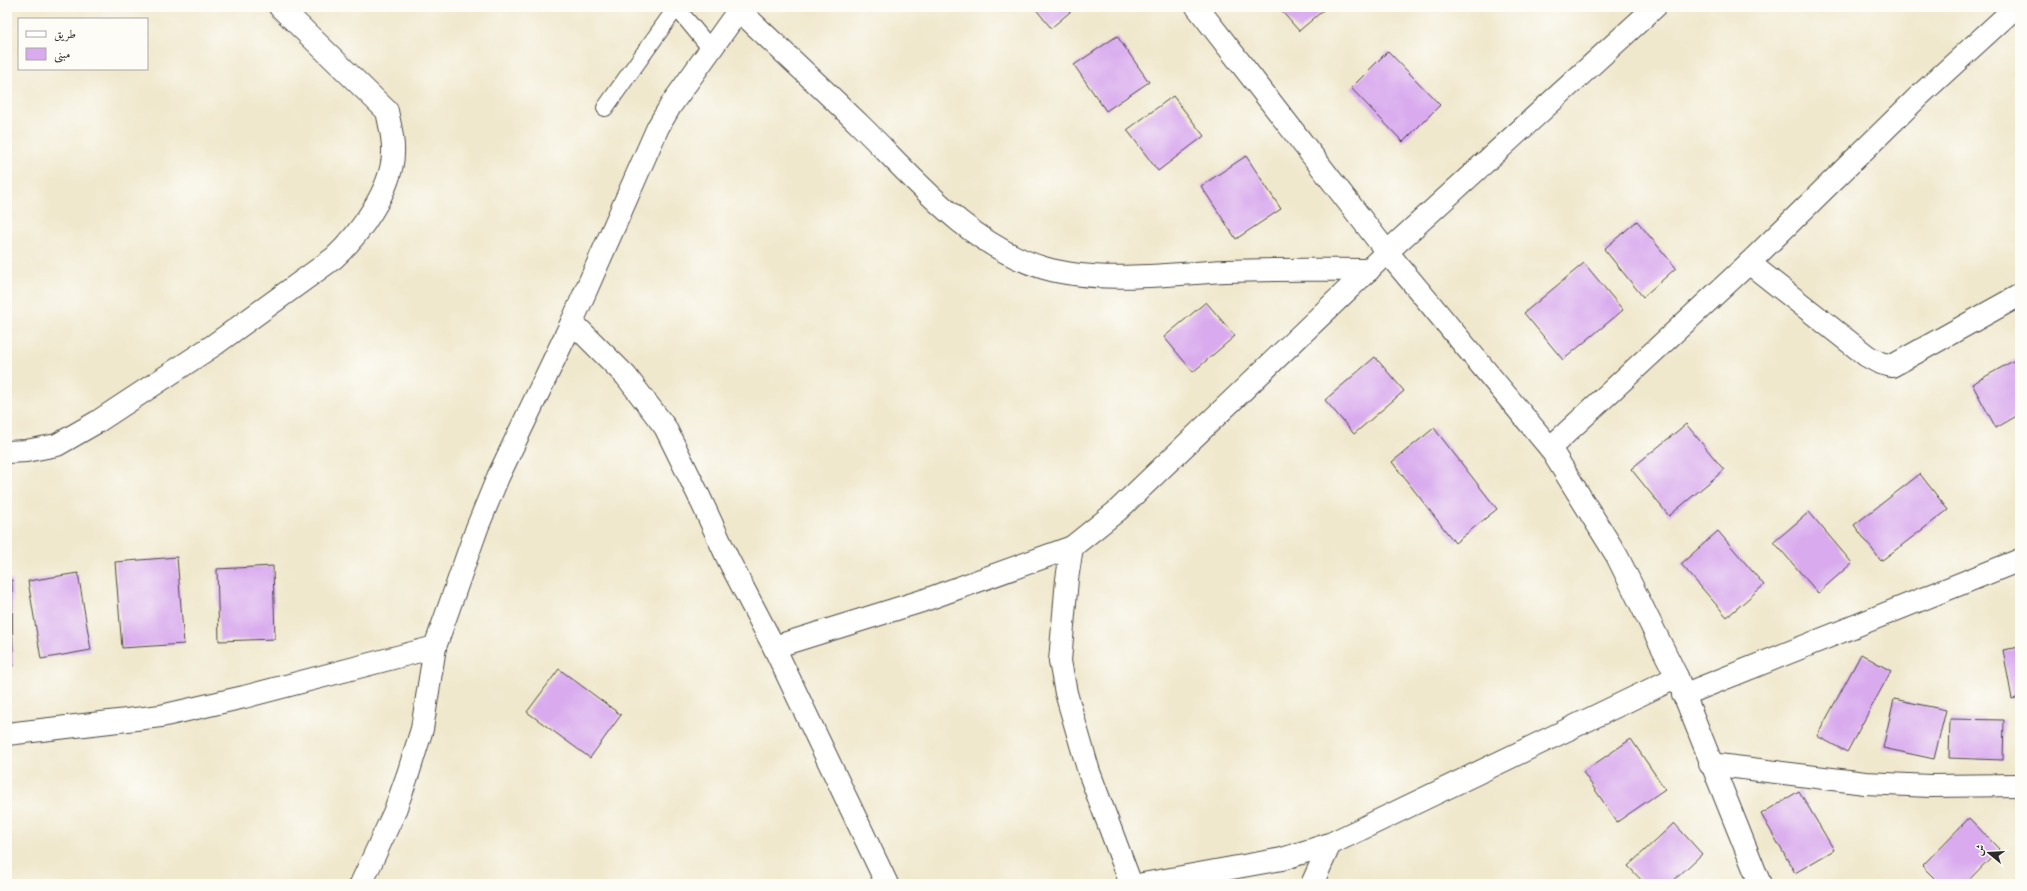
<svg xmlns="http://www.w3.org/2000/svg" width="2027" height="891" viewBox="0 0 2027 891" font-family="'IM FELL English',Amiri,serif">
  <style>
    .building { fill: #d9abee }
    .lines { fill: none; stroke-linecap: round; stroke-linejoin: round }
    .service-casing { stroke: #494743; stroke-width: 18 }
    .minor-casing { stroke: #494743; stroke-width: 24 }
    .service { stroke: #fff; stroke-width: 16 }
    .minor { stroke: #fff; stroke-width: 22 }
  </style>
  <rect width="100%" height="100%" fill="#fdfcf7"/>
  <filter id="ink" filterUnits="userSpaceOnUse"><feTurbulence type="fractalNoise" baseFrequency=".025" numOctaves="2"/><feDisplacementMap in="SourceGraphic" scale="8" xChannelSelector="R" yChannelSelector="G"/><feConvolveMatrix kernelMatrix="1 2 1 2 8 2 1 2 1" color-interpolation-filters="sRGB"/></filter>
  <filter id="wash" filterUnits="userSpaceOnUse"><feTurbulence type="fractalNoise" baseFrequency=".012" numOctaves="4" result="noise"/><feDisplacementMap in="SourceGraphic" scale="16" xChannelSelector="R" yChannelSelector="G"/><feGaussianBlur stdDeviation="0.9" result="paint"/><feColorMatrix in="noise" values="0 0 0 0 0 0 0 0 0 0 0 0 0 0 0 0 0 1.4 0 .05"/><feComposite in="paint" operator="in"/></filter>
  <g filter="url(#wash)">
    <rect width="100%" height="100%" fill="#f0e8cd"/>
    <g id="blocks">
      <!-- building -->
      <g class="building">
        <path d="M1034,7h42l-25,21z"/>
        <path d="M1278,7h49l-28,24z"/>
        <path d="M1117,36l32,46 -43,29 -32,-46z"/>
        <path d="M1388,51l52,54 -37,37 -52,-54z"/>
        <path d="M1173,96l31,40 -46,35 -31,-41z"/>
        <path d="M1246,156l35,53 -45,30 -35,-53z"/>
        <path d="M1637,221l39,47 -33,29 -39,-48z"/>
        <path d="M1584,263l39,47 -60,50 -39,-47z"/>
        <path d="M1206,302l29,34 -42,36 -29,-35z"/>
        <path d="M1375,357l29,34 -50,43 -29,-34z"/>
        <path d="M2020,357v57l-24,14 -24,-44z"/>
        <path d="M1686,424l38,46 -55,46 -38,-47z"/>
        <path d="M1434,428l63,81 -42,34 -63,-81z"/>
        <path d="M1920,474l28,36 -67,51 -27,-36z"/>
        <path d="M1809,512l43,51 -34,30 -44,-51z"/>
        <path d="M1718,531l46,54 -37,32 -46,-53z"/>
        <path d="M177,557l7,87 -62,4 -7,-86z"/>
        <path d="M273,566l2,73 -56,2 -2,-72z"/>
        <path d="M78,573l13,77 -50,9 -13,-78z"/>
        <path d="M7,580h5l1,86h-6z"/>
        <path d="M2020,647v50l-8,2 -9,-49z"/>
        <path d="M1861,654l30,17 -44,81 -30,-16z"/>
        <path d="M559,669l62,46 -31,43 -63,-46z"/>
        <path d="M1894,699l52,11 -12,49 -51,-11z"/>
        <path d="M1950,719l54,1 -1,40 -54,-2z"/>
        <path d="M1631,739l34,50 -48,33 -34,-50z"/>
        <path d="M1799,791l35,59 -39,23 -34,-59z"/>
        <path d="M1969,818l30,31 -34,35h-25l-18,-18z"/>
        <path d="M1674,823l28,31 -32,30h-25l-17,-18z"/>
      </g>
    </g>
  </g>
  <g filter="url(#ink)">
    <use href="#blocks" fill-opacity="0" stroke="#494743" stroke-width="1"/>
    <g class="lines">
      <!-- service casing -->
      <g class="service-casing">
        <g id="service">
          <path d="M676,7l34,41"/>
          <path d="M605,108l71,-100"/>
        </g>
      </g>
      <!-- minor casing -->
      <g class="minor-casing">
        <g id="minor">
          <path d="M1197,7l190,245 163,196 67,108 60,121 83,207"/>
          <path d="M739,10c41,39 82,77 122,116 54,53 108,120 183,142 55,16 126,6 182,3 48,-2 95,-1 143,-1"/>
          <path d="M1749,263l118,93 13,7 12,3 128,-71"/>
          <path d="M572,322l54,54 39,51 33,67 30,65 46,88 113,237"/>
          <path d="M1550,448l199,-185 170,-167 97,-89"/>
          <path d="M7,452l19,-1 31,-6 40,-23 117,-77 120,-87c25,-23 58,-69 59,-104 1,-15 -3,-28 -6,-43l-107,-104"/>
          <path d="M774,647l148,-46 150,-54"/>
          <path d="M1683,695l337,-135"/>
          <path d="M7,734l154,-18 83,-19 191,-50"/>
          <path d="M1710,764l155,19 65,3 90,-1"/>
          <path d="M361,884l33,-71 14,-39 14,-45 13,-82 42,-119 21,-51 74,-155 86,-195 13,-22 70,-98"/>
          <path d="M1131,884l-42,-112 -23,-79 -6,-32 7,-82 5,-32 45,-36 270,-259 268,-245"/>
          <path d="M1143,884l139,-25 48,-15 347,-167"/>
          <path d="M1312,884l18,-40"/>
        </g>
      </g>
      <!-- service -->
      <use href="#service" class="service"/>
      <!-- minor -->
      <use href="#minor" class="minor"/>
    </g>
  </g>
  <!-- margin -->
  <rect width="2027" height="891" fill="none" stroke="#fdfcf7" stroke-width="24"/>
  <!-- legend -->
  <rect x="18" y="18" width="130" height="52" fill="#fdfcf7" stroke="#a9a8a5"/>
  <rect x="26" y="31" width="20" height="6" fill="#ffffff" stroke="#a9a8a5"/>
  <text x="54" y="38" font-size="12" fill="#2b2b2b">طريق</text>
  <rect x="26" y="48" width="20" height="12" fill="#d9abee" stroke="#a9a8a5"/>
  <text x="54" y="58" font-size="12" fill="#2b2b2b">مبنى</text>
  <!-- north arrow -->
  <g transform="translate(1989 853) rotate(288)" stroke="#fdfcf7" stroke-width="3" paint-order="stroke">
  <path d="M0-3L7 15L0 10L-7 15Z" fill="#2b2b2b"/>
  <text y="-6" font-size="11" font-weight="bold" text-anchor="middle" fill="#2b2b2b">ش</text>
  </g>
</svg>
